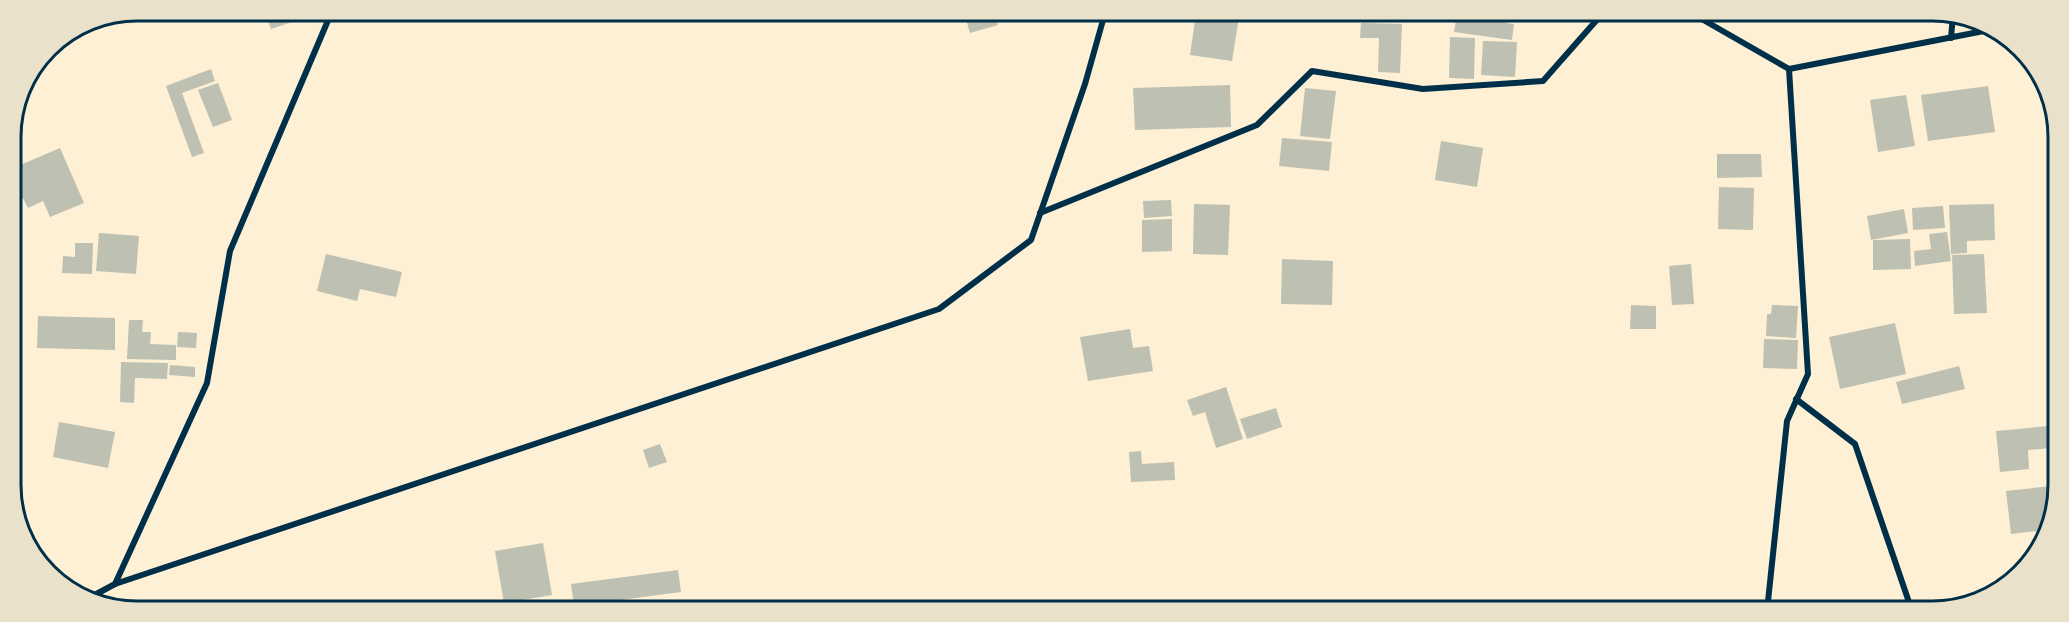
<svg xmlns="http://www.w3.org/2000/svg" width="2069" height="622" viewBox="0 0 2069 622" font-family="Literata,serif">
  <style>
    .building { fill: #bec0b2 }
    .lines { fill: none; stroke-linecap: round; stroke-linejoin: round }
    .minor { stroke: #003049; stroke-width: 6 }
    .rim { fill: none; stroke: #003049; stroke-width: 3 }
  </style>
  <rect width="100%" height="100%" fill="#fdf0d5"/>
  <!-- building -->
  <g class="building">
    <path d="M264,11h41l2,6 -36,12z"/>
    <path d="M989,12h5l4,13 -28,8 -4,-14z"/>
    <path d="M1196,13h16l27,4 -7,44 -42,-6z"/>
    <path d="M1457,14h50l-1,9 8,1 -2,16 -58,-8z"/>
    <path d="M1361,23l41,1 -2,49 -22,-1 1,-34h-19z"/>
    <path d="M1450,37l25,1 -1,41 -25,-1z"/>
    <path d="M1483,41l34,1 -2,35 -34,-2z"/>
    <path d="M211,69l4,12 -33,12 22,60 -12,4 -26,-71z"/>
    <path d="M218,83l14,37 -19,7 -15,-37z"/>
    <path d="M1230,85l1,42 -96,3 -2,-42z"/>
    <path d="M1988,86l7,46 -67,9 -7,-46z"/>
    <path d="M1305,88l31,3 -6,48 -30,-3z"/>
    <path d="M1906,95l9,51 -37,6 -8,-52z"/>
    <path d="M1282,138l50,4 -3,29 -50,-5z"/>
    <path d="M1441,141l42,7 -6,39 -42,-7z"/>
    <path d="M60,148l24,55 -34,14 -7,-16 -15,7 -5,-10 -12,5v-34z"/>
    <path d="M1717,154h44l1,23 -45,1z"/>
    <path d="M1719,187l35,1 -1,42 -35,-1z"/>
    <path d="M1171,200l1,16 -28,2 -1,-17z"/>
    <path d="M1194,204l36,1 -2,50 -35,-1z"/>
    <path d="M1994,204l1,36 -28,1v12l-16,1 -2,-49z"/>
    <path d="M1943,206l2,22 -32,2 -1,-22z"/>
    <path d="M1904,209l4,24 -37,7 -4,-24z"/>
    <path d="M1172,219v32l-30,1v-32z"/>
    <path d="M1947,232l4,29 -36,5 -1,-15 17,-2 -2,-15z"/>
    <path d="M99,233l40,3 -3,38 -40,-3z"/>
    <path d="M1910,239l1,30 -38,1v-30z"/>
    <path d="M75,243h18l-1,31 -30,-1 1,-17 12,1z"/>
    <path d="M326,254l76,18 -6,25 -36,-8 -3,12 -40,-10z"/>
    <path d="M1984,254l3,59 -33,1 -2,-59z"/>
    <path d="M1282,259l51,2 -1,44 -51,-1z"/>
    <path d="M1691,264l3,40 -22,1 -3,-39z"/>
    <path d="M1631,305l25,1v23h-26z"/>
    <path d="M1772,305l26,1 -2,32 -30,-2 1,-22h4z"/>
    <path d="M38,316l77,2v32l-78,-2z"/>
    <path d="M129,320h14l-1,12h9l-1,12 26,1v15l-49,-1z"/>
    <path d="M1895,323l11,51 -66,15 -11,-52z"/>
    <path d="M1130,329l3,19 16,-2 4,25 -65,10 -8,-44z"/>
    <path d="M178,332l19,1 -1,15 -19,-1z"/>
    <path d="M1764,339l34,1 -1,29 -34,-1z"/>
    <path d="M121,362l47,1 -1,16 -32,-1 -1,25 -14,-1z"/>
    <path d="M170,365l25,2v10l-26,-2z"/>
    <path d="M1959,366l6,23 -63,15 -6,-22z"/>
    <path d="M1226,387l17,52 -27,9 -11,-36 -12,4 -6,-16z"/>
    <path d="M1276,408l6,19 -35,12 -7,-20z"/>
    <path d="M59,422l56,10 -7,36 -55,-11z"/>
    <path d="M2049,426l2,22 -23,2 1,19 -29,3 -4,-41z"/>
    <path d="M660,444l7,18 -18,6 -6,-18z"/>
    <path d="M1141,451l1,13 32,-2 1,18 -44,2 -2,-30z"/>
    <path d="M2051,486l3,31 -8,13 -35,4 -5,-43z"/>
    <path d="M543,543l9,52 -48,8 -9,-52z"/>
    <path d="M678,570l3,22 -107,14 -3,-22z"/>
  </g>
  <g class="lines">
    <!-- minor -->
    <g class="minor">
      <path d="M1693,14l96,55 200,-39"/>
      <path d="M1951,38l2,-23"/>
      <path d="M1040,213l217,-88 55,-54 111,18 120,-8 59,-67"/>
      <path d="M1796,399l59,45 57,167"/>
      <path d="M115,584l92,-201 23,-132 102,-240"/>
      <path d="M89,598l26,-14 824,-275 92,-69 54,-156 20,-71"/>
      <path d="M1767,611l20,-190 21,-47 -19,-305"/>
    </g>
  </g>
  <!-- crop -->
  <path d="M0 0H2069V622H0ZM137 21H1932A116 116 0 0 1 2048 137V485A116 116 0 0 1 1932 601H137A116 116 0 0 1 21 485V137A116 116 0 0 1 137 21Z" fill="#e9e1ca" fill-rule="evenodd"/>
  <path class="rim" d="M137 21H1932A116 116 0 0 1 2048 137V485A116 116 0 0 1 1932 601H137A116 116 0 0 1 21 485V137A116 116 0 0 1 137 21Z"/>
</svg>
